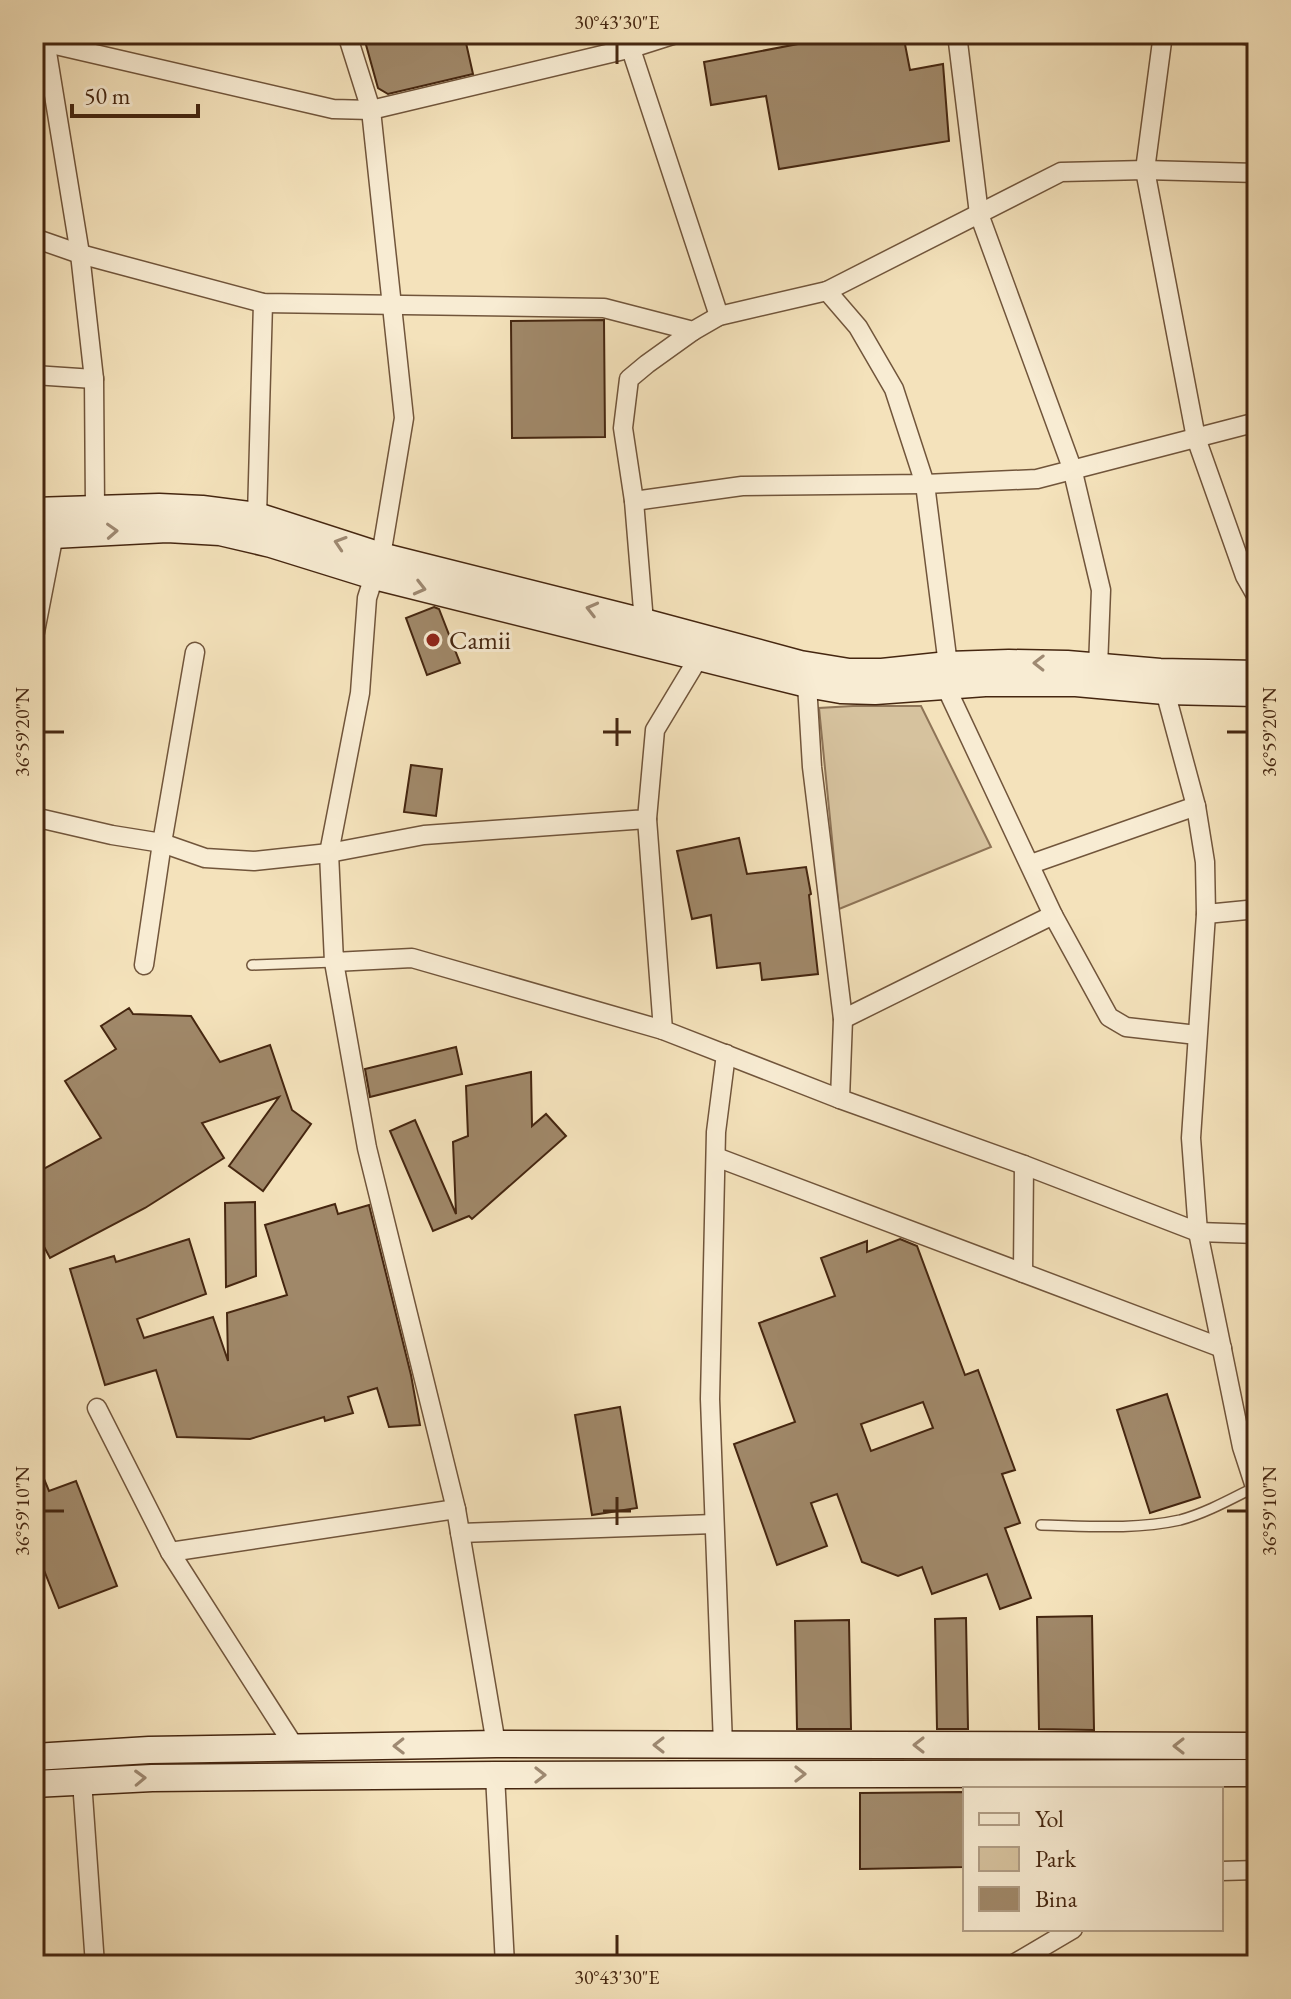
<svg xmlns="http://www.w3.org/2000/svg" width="1291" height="1999" viewBox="0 0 1291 1999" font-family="'EB Garamond',serif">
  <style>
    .green { fill: #d6c29e; stroke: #8e7457; stroke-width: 2 }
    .building { fill: #a08869; stroke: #452610; stroke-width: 2; fill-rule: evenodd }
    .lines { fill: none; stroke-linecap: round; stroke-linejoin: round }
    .lane-casing { stroke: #71553b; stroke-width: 12 }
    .street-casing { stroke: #71553b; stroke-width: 21 }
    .secondary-casing { stroke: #452610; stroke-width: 29 }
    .lane { stroke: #f8ecd3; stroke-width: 9 }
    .street { stroke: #f8ecd3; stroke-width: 18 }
    .secondary { stroke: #f8ecd3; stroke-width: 26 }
    .oneway { stroke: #9e8972 }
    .ticks { fill: none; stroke: #452610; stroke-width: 3 }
    .poi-dot { fill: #8f2418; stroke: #f8ecd3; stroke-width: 3 }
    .labels { text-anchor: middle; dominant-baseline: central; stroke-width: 6; stroke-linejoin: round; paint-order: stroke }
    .poi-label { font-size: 26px; fill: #452610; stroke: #f8ecd3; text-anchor: start }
    .neatline { fill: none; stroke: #452610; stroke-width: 3 }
    .ticks-label { font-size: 20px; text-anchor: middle; fill: #452610 }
  </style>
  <rect width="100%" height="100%" fill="#f4e2bb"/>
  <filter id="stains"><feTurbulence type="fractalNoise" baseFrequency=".0025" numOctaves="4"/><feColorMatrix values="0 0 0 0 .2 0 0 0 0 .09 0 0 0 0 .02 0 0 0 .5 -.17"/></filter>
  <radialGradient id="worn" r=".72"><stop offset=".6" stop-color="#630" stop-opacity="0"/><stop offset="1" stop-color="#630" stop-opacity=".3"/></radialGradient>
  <!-- green -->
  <path class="green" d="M853,706h68l70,141 -152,62 -20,-201z"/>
  <!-- building -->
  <g class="building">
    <path d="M363,34h101l9,40 -85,20 -10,-6z"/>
    <path d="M850,34h53l7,36 33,-6 6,77 -170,28 -13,-73 -55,9 -7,-43z"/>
    <path d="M604,320l1,117 -93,1 -1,-117z"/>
    <path d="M434,607l5,2 21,54 -33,12 -21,-57z"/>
    <path d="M411,765l31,4 -6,47 -32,-4z"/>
    <path d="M739,838l8,36 59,-7 5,27 -2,1 9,79 -56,6 -2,-17 -43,5 -6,-53 -19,4 -15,-68z"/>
    <path d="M129,1008l4,6 58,2 29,46 50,-17 22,65 19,14 -48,67 -34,-25 50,-69 -77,26 22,35 -79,50 -95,50 -16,-30v-54l67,-36 -36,-57 51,-32 -15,-23z"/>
    <path d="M456,1047l6,27 -92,23 -5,-28z"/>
    <path d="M531,1072l1,54 14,-12 20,22 -94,83 -3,-3 -36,15 -43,-100 25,-11 41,94 -3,-72 15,-6 -2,-50z"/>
    <path d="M255,1202l1,74 -30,11 -1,-84z"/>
    <path d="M335,1204l3,10 31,-9 42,170 9,50 -31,2 -12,-39 -29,9 5,16 -28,8 -1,-4 -74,22 -73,-2 -21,-67 -51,15 -35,-116 44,-13 2,6 73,-23 17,55 -69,25 7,19 69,-21 15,44 -1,-48 60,-18 -22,-70z"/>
    <path d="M900,1239l17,7 48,129 13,-5 37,100 -13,4 18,49 -15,5 26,70 -31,11 -13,-35 -55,20 -10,-27 -24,9 -36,-14 -25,-68 -26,9 16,43 -50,19 -43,-121 61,-22 -36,-99 76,-27 -14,-38 46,-17v11zM923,1402l10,26 -62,23 -10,-27z"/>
    <path d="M1167,1394l33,103 -50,16 -33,-103z"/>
    <path d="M620,1407l17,101 -45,7 -17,-100z"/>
    <path d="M34,1455l15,36 27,-10 41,105 -58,22 -25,-63z"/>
    <path d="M1092,1616l2,114 -55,-1 -2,-112z"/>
    <path d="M966,1618l2,111h-31l-2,-110z"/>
    <path d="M849,1620l2,109h-54l-2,-108z"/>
    <path d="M965,1792v75l-105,2v-76z"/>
  </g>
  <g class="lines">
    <!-- lane casing -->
    <g class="lane-casing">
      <g id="lane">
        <path d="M252,965l82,-3"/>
        <path d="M1041,1525c46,1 94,5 139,-5 26,-7 51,-21 75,-33"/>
      </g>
    </g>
    <!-- street casing -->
    <g class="street-casing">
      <g id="street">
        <path d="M44,34l36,220 14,125 1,129"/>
        <path d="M347,34l24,76 33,308 -23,138"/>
        <path d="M626,34l93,282"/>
        <path d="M957,34l22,180 93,254 29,122 -3,77"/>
        <path d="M1163,34l-18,136 51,268 49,138 12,21"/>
        <path d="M1239,34l18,3"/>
        <path d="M34,40l299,69 38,1 261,-62 44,-14"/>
        <path d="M34,238l46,16 183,49 341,5 89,23 26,-15 108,-25 31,36 36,62 31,95 23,181"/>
        <path d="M827,291l234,-119 84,-2 112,3"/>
        <path d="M34,375l60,4"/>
        <path d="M634,501l108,-15 183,-2 112,-5 220,-57"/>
        <path d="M257,516l6,-213"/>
        <path d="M374,576l-7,22 -7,95 -31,160 5,109 78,-4 251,72"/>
        <path d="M644,622l-10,-121 -11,-73 6,-49 18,-15 46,-33"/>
        <path d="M34,637l20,-103"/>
        <path d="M807,684l5,83 31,252 -3,80 184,66 174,67 59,2"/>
        <path d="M945,685l108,230 56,102 17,10 71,8"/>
        <path d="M1165,691l31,115 9,56 1,52 -15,224 7,94 44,215 15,46"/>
        <path d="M34,817l78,18 50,8 43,15 49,3 75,-8 95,-18 223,-16 8,-89 44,-73"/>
        <path d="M647,819l16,211 177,69"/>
        <path d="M1031,864l165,-58"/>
        <path d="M1206,914l51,-5"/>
        <path d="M334,962l33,186 89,361 40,235"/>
        <path d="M144,965l18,-122 33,-191"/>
        <path d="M843,1019l210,-104"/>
        <path d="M716,1157l506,191"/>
        <path d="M1023,1273l1,-108"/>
        <path d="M97,1408l73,144 126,197"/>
        <path d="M460,1533l254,-9"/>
        <path d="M170,1552l286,-43"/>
        <path d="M723,1745l-13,-346 6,-267 10,-78"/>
        <path d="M495,1775l10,190"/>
        <path d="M82,1781l13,184"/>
        <path d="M1221,1871l36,-1"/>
        <path d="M1012,1965l61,-36"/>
      </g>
    </g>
    <!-- secondary casing -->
    <g class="secondary-casing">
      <g id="secondary">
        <path d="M34,511l125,-4 43,2 55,7 124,40 263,66 156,42 49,8h33l66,-7 61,-2 58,1 93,8 97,2"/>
        <path d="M34,536l133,-7 53,3 51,12 103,32 433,108 34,6 34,1 110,-8h91l89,8 92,2"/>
        <path d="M34,1757l115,-7 347,-6 761,2"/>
        <path d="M34,1784l118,-6 343,-3 762,-2"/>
      </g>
    </g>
    <!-- lane -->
    <use href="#lane" class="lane"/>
    <!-- street -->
    <use href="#street" class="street"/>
    <!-- secondary -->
    <use href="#secondary" class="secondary"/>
  </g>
  <!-- one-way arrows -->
  <defs><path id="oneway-chevron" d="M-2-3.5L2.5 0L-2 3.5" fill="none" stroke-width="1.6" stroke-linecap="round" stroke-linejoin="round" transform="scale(2)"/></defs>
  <g class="oneway">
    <use href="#oneway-chevron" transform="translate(112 531) rotate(-3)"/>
    <use href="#oneway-chevron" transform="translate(340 543) rotate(-162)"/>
    <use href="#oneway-chevron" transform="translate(420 588) rotate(14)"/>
    <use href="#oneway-chevron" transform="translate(592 609) rotate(-166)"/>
    <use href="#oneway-chevron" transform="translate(1039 663) rotate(-179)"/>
    <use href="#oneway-chevron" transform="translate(659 1745) rotate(-180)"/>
    <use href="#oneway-chevron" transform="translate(919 1745) rotate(-180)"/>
    <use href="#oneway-chevron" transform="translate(399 1746) rotate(179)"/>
    <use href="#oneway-chevron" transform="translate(1179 1746) rotate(-180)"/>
    <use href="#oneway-chevron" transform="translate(800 1774)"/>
    <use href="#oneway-chevron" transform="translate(540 1775)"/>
    <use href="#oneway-chevron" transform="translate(140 1778) rotate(-2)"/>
  </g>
  <!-- ticks -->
  <path class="ticks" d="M617,44v20M617,718v28M44,732h20M603,732h28M1227,732h20M617,1497v28M44,1511h20M603,1511h28M1227,1511h20M617,1935v20"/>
  <!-- markers -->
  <circle class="poi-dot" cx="433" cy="640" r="8"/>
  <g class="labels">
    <!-- poi labels -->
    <g class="poi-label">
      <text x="449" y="640">Camii</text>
    </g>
  </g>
  <!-- margin -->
  <rect width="1291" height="1999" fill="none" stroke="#f4e2bb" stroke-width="88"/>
  <!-- legend -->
  <rect x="963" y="1787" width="260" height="144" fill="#f8ecd3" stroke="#b09d85" stroke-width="2"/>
  <rect x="979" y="1813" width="40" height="12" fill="#f8ecd3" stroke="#b09d85" stroke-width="2"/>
  <text x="1035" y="1827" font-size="24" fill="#452610">Yol</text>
  <rect x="979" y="1847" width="40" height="24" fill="#d6c29e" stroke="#b09d85" stroke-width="2"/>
  <text x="1035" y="1867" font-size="24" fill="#452610">Park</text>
  <rect x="979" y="1887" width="40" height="24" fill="#a08869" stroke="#b09d85" stroke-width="2"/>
  <text x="1035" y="1907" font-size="24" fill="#452610">Bina</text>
  <!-- scale -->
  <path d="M72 104v12h126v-12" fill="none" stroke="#452610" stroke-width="4"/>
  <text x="84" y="104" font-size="24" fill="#452610" stroke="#f8ecd3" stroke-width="6" paint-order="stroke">50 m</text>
  <rect x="44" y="44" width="1203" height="1911" class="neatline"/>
  <g class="ticks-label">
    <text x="617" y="29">30°43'30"E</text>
    <text transform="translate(22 732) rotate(-90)" y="7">36°59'20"N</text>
    <text transform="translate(1269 732) rotate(-90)" y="7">36°59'20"N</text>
    <text transform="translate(22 1511) rotate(-90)" y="7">36°59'10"N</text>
    <text transform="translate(1269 1511) rotate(-90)" y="7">36°59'10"N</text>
    <text x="617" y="1984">30°43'30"E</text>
  </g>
  <rect width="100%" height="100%" filter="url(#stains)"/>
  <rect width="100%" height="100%" fill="url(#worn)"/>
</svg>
